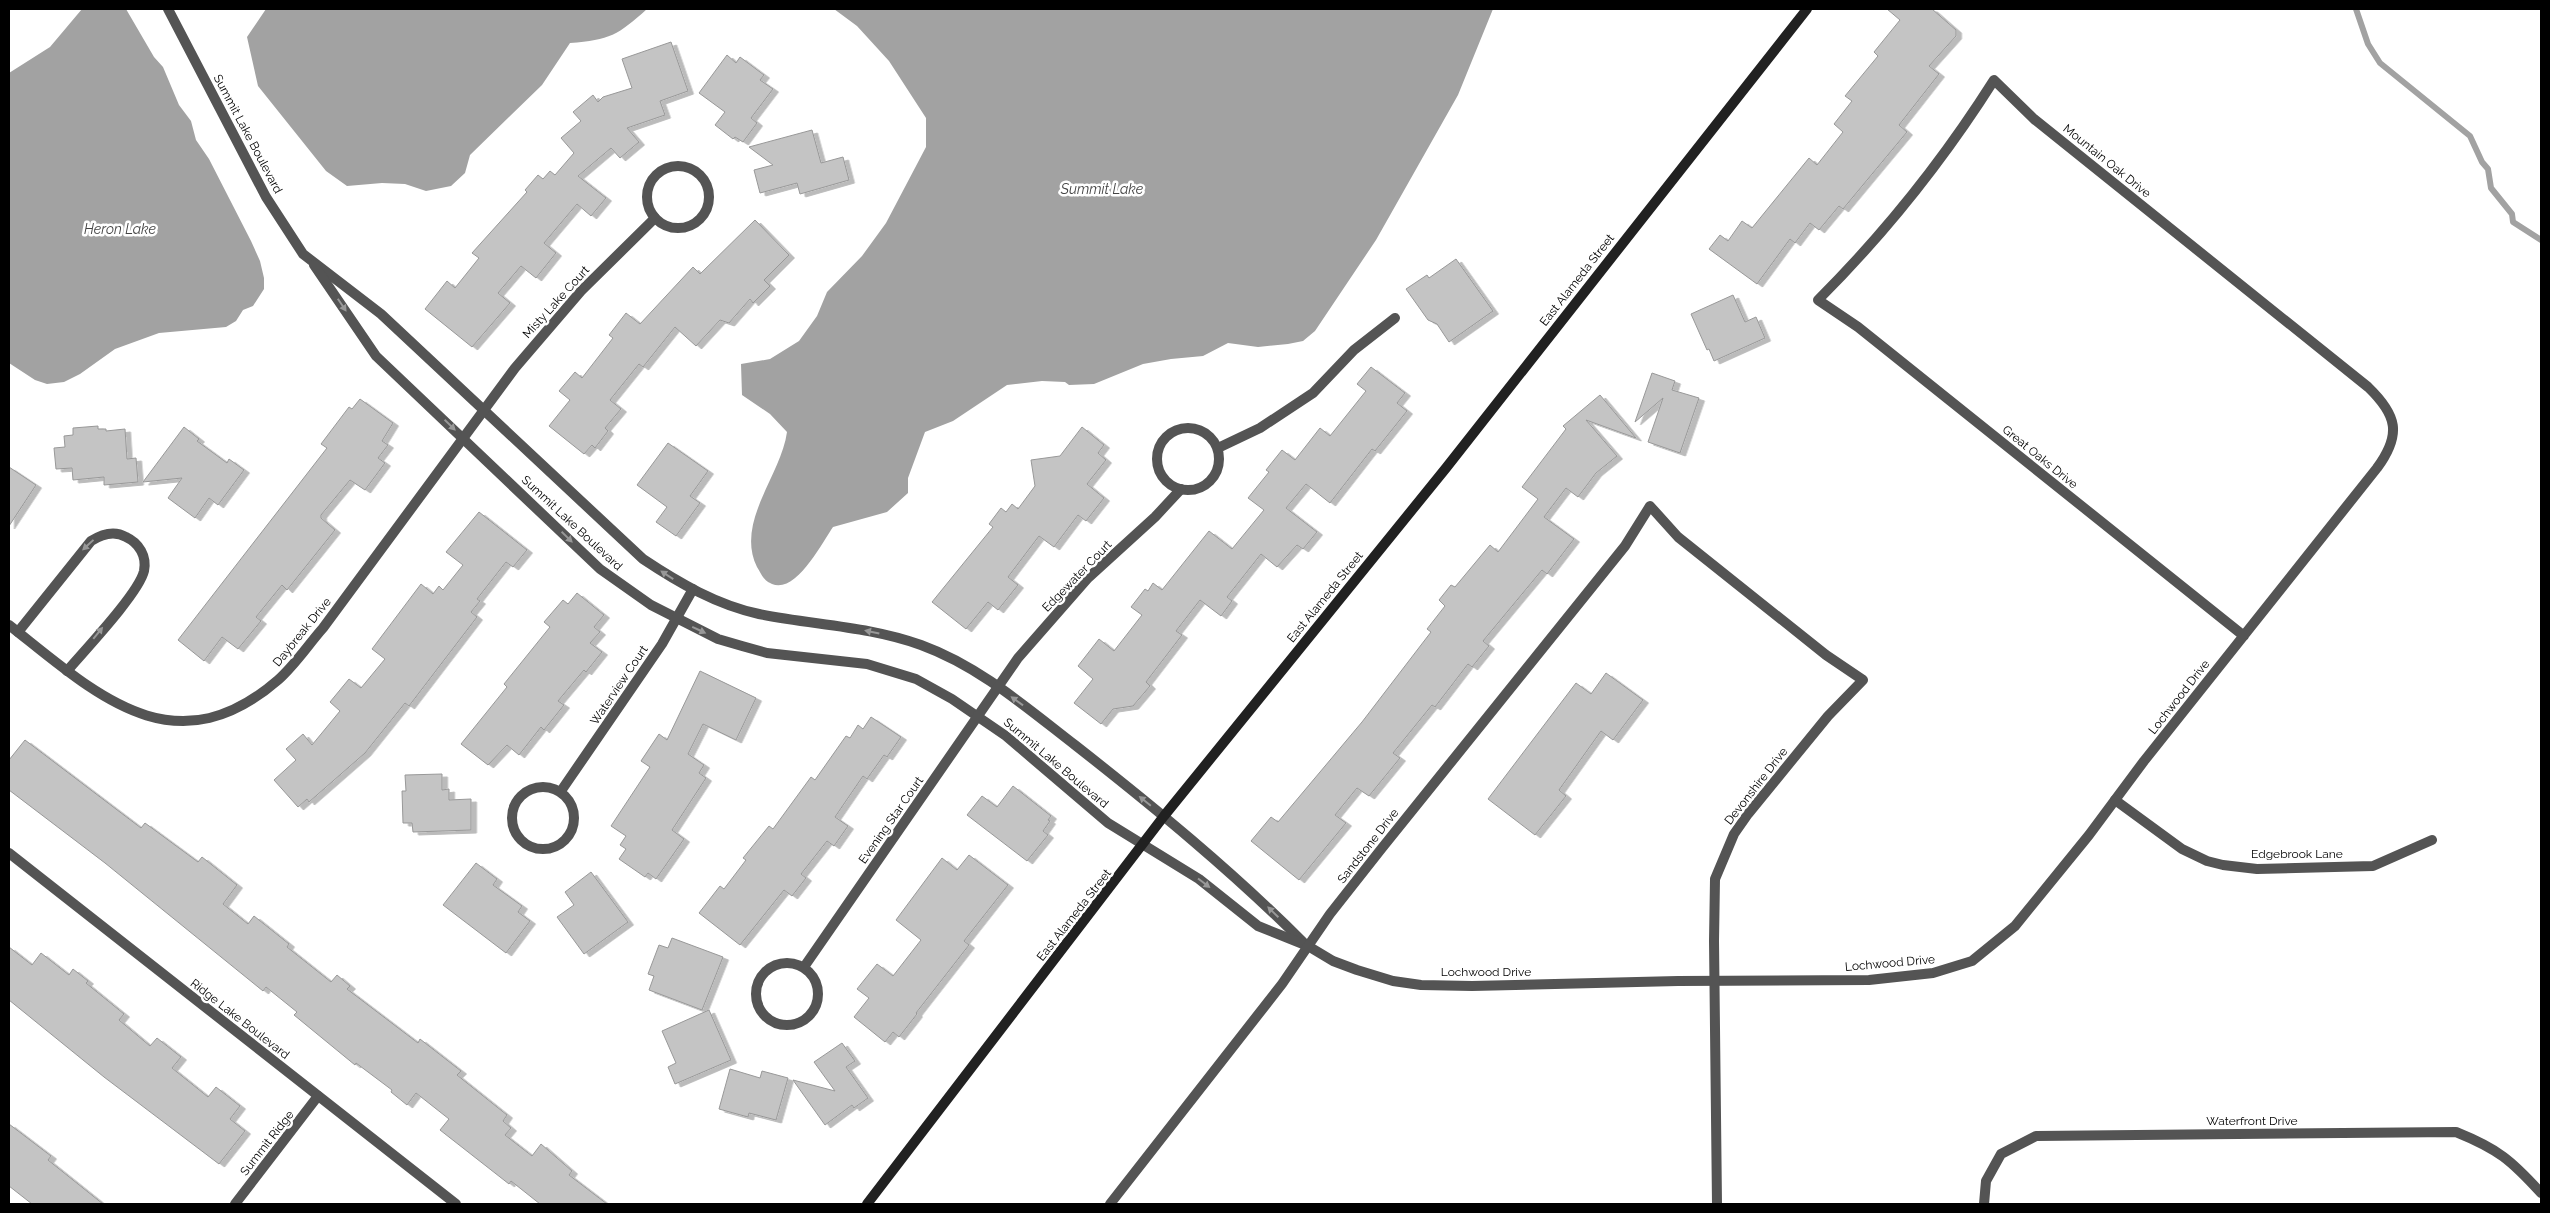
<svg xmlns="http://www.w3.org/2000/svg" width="2550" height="1213" viewBox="0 0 2550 1213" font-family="Raleway,sans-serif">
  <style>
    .water { fill: #a2a2a2 }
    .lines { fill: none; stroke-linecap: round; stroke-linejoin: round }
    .stream { stroke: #a2a2a2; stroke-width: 6 }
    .building { fill: #c4c4c4; stroke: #989898; filter: url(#shadow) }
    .street { stroke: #545454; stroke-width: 10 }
    .secondary { stroke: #212121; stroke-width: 10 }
    .oneway { fill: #989898 }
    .labels { text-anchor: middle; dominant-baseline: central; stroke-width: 5; stroke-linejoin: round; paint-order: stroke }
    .street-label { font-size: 12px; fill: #000; stroke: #fff }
    .water-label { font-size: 14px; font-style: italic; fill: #434343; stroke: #fff }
  </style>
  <defs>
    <filter id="shadow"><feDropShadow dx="5.5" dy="3" stdDeviation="0" flood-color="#0004"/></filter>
  </defs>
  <rect width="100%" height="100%" fill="#fff"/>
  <!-- water -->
  <g class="water">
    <path d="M82,9h44l28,48 9,10 16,38 12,16 5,19 13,19 42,82 9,20 4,17v11l-11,17 -10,4 -7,11 -10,6 -67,6 -44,16 -35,25 -16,8 -17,2 -12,-4 -26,-17v-290l41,-26z"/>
    <path d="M266,9h381c-29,26 -37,31 -77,34l-28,42 -72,70 -5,18 -14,13 -25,5 -21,-7 -23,-1 -35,3 -21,-15 -68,-85 -11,-49z"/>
    <path d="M834,9h659l-35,86 -82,145 -61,91 -12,10 -15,3 -30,3 -30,-4 -25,13 -32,3 -28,5 -49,20 -25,1 -4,-3 -23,-1 -35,4 -54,36 -28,11 -17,46v15l-21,19 -54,15c-11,16 -37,67 -61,57 -9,-4 -10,-9 -15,-17 -22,-45 24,-91 30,-135l-17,-18 -28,-19 -1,-31 29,-5 29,-18 18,-25 10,-24 35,-36 24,-33 40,-76v-29l-37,-57 -32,-35z"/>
  </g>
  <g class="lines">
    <!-- stream -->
    <path class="stream" d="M2356,9l12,35 12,19 90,73 12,26 6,7 3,19 21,26 1,8 28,18"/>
  </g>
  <!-- building -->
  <g class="building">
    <path d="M1887,9h45l24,21v6l-27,30 10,8 -40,51 8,7 -64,77 -4,-3 -20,24 -9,-7 -15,20 -5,-4 -33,45 -48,-35 11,-14 8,6 14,-20 10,7 57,-70 8,7 26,-33 -9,-8 18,-23 -7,-5 33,-40 -4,-4 26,-32z"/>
    <path d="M671,42l17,49 -28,10 5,14 -38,13 12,14 -19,16 -9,-10 -33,28 28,22 -15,18 -14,-12 -33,39 12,10 -20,25 -15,-12 -23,27 12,10 -38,44 -47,-38 22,-28 8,7 24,-30 -7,-5 55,-61 -2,-2 13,-15 5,4 7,-8 5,4 19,-22 -13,-15 20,-17 -8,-9 20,-17 5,7 5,-5 29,-9 -10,-29z"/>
    <path d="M727,55l9,8 4,-6 24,18 -4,5 13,9 -22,29 6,5 -14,19 -8,-5 -2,2 -18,-14 10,-13 -26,-19z"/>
    <path d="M812,130l9,33 22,-6 6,23 -49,14 -3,-11 -37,10 -6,-23 19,-5 -24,-18z"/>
    <path d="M755,220l34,35 -25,25 6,6 -17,17 -3,-4 -21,24 -9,-3 -24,26 -21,-19 -32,40 -4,-3 -29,36 11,9 -16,19 3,3 -13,17 -3,-3 -8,9 -35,-28 21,-26 -11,-9 16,-19 7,6 31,-40 -4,-3 17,-22 14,11 53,-57 7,7z"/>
    <path d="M1456,259l37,52 -44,31 -12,-18 -9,-4 -22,-31 21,-14 2,3z"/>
    <path d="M1733,295l12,27 11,-5 9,21 -51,23 -5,-12 -2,1 -16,-36z"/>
    <path d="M1371,367l34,26 -8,10 10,8 -32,40 -3,-2 -42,54 -24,-19 -20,24 31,24 -14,17 -6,-4 -20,22 -16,-13 -34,43 5,4 -11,15 -21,-16 -24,31 6,4 -36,47 4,4 -17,20 -20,3 -12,15 -27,-21 19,-24 -15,-13 21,-27 15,12 28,-36 -11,-8 14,-18 3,2 5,-8 9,7 47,-59 23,18 32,-39 -16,-12 21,-26 -3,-2 16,-20 13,10 25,-32 10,8 36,-45 -9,-7z"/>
    <path d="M1652,373l23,8 -3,9 27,8 -19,55 -32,-11 15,-44 -28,24z"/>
    <path d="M1600,395l36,43 -50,-18 31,36 -21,17 -18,24 -12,-9 -22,29 30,22 -27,35 -5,-4 -59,71 6,5 -17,21 -4,-3 -33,43 -3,-2 -39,48 7,5 -31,38 -12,-8 -22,27 11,8 -47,57 -48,-39 20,-24 7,5 84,-100 69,-90 -4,-3 18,-23 -6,-6 12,-15 4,2 35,-42 8,7 40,-53 -16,-12 44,-58 -3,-3z"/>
    <path d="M360,399l33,24 -11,18 6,4 -10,13 7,5 -20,27 -15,-10 -29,35v3l14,12 -48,60 -5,-5 -26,32 5,4 -23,28 -16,-12 -18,24 -26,-21 149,-192 -6,-4 28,-37 3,2z"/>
    <path d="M98,426v3h8v2l19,-2 2,30 9,-1 2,24 -34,3v-8l-31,3 -1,-12 -16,1 -2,-21 11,-1 -1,-11 9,-1v-7z"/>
    <path d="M184,427l15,12 -2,2 30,22 2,-4 15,11 -26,35 -9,-7 -14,20 -27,-20 14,-20 -39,4z"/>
    <path d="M1082,427l22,18 -6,8 8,7 -19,24 17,14 -18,23 -8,-6 -24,32 -15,-11 -31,41 10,8 -20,25 -10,-8 -22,27 -34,-27 61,-75 -4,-3 12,-16 5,4 6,-8 6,5 17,-23 -4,-26 29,-4z"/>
    <path d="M668,443l40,28 -18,25 10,7 -24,33 -20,-14 11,-15 -30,-22z"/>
    <path d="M9,467l27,18 -27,41z"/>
    <path d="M479,512l48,38 -14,17 -7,-5 -29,37 3,2 -9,11 6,5 -68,89 -4,-3 -40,50 -56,49 -2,-3 -9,8 -24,-27 22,-20 -10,-11 17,-15 9,11 28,-34 -10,-9 19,-23 12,9 24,-29 -13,-10 49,-65 12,10 6,-8 4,4 20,-25 -17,-13z"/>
    <path d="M577,593l27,22 -10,12 6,5 -10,11 12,9 -16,20 -2,-2 -26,31 6,4 -20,25 -3,-3 -22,28 -12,-10 -19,20 -27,-21 46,-57 -3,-3 46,-57 -6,-5 19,-22 5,4z"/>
    <path d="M700,671l56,27 -20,42 -33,-16 -15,30 16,11 -5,8 7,5 -34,52 12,9 -28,40 -8,-6 -3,4 -26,-18 7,-10 -6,-4 6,-9 -15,-10 39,-59 -9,-6 18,-27 8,6z"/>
    <path d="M1606,673l37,27 -30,40 -12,-9 -42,59 7,6 -31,39 -47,-36 88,-116 15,11z"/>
    <path d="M871,717l30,20 -14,20 -3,-2 -17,24 -4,-3 -28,41 13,9 -14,20 -7,-5 -26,33 5,4 -14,18 -8,-6 -44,55 -41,-32 21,-27 4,3 22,-29 -3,-2 26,-32 4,3 38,-52 4,3 31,-44 4,2 8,-13 5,4z"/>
    <path d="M25,740l116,88 4,-5 53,39 4,-5 35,28 -14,19 25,20 6,-8 35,28 -2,3 44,35 6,-7 13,11 -3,3 71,54 2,-4 41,32 -4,4 50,40 -4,6 8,7 -6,7 27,21 9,-12 31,27 -3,4 38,29h-67l-29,-23 -2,3 -69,-54 9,-11 -33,-26 -9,12 -16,-13 1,-2 -36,-27 -1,2 -61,-50 3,-3 -31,-25 -3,4 -158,-128 -96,-73v-30z"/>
    <path d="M442,774v16l7,-1v11l22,-1v31l-58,2 -1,-9h-9l-1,-32h4l-1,-16z"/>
    <path d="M1013,786l38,30 -3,4 2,1 -7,10 5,4 -21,26 -60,-46 15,-19 15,11z"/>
    <path d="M969,855l39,30 -44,56 5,4 -53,68 1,1 -18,23 -6,-5 -8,10 -31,-25 15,-19 -12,-9 20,-25 16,12 28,-36 -25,-20 46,-62 15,12z"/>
    <path d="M476,863l21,16 -4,6 29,21 -4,6 12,9 -24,32 -63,-48z"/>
    <path d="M591,872l37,50 -44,32 -27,-37 17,-12 -9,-13z"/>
    <path d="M672,938l51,19 -21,53 -53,-20 5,-14 -6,-2 11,-29 9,3z"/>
    <path d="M9,947l23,18 9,-12 28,22 4,-6 15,12 -2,2 38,31 -5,6 31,26 7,-8 24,19 -9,11 36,29 8,-10 24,19 -10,13 15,12 -26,33 -115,-87 -95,-77z"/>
    <path d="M709,1010l22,50 -56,24 -7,-17 8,-4 -14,-32z"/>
    <path d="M842,1043l13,18 -9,6 22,31 -14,10 -2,-3 -27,20 -32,-45 42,11 -21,-29z"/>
    <path d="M730,1069l30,9 2,-7 26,7 -12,42 -27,-7 -1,4 -29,-8z"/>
    <path d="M9,1124l42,32 -3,4 55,44h-71l-23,-18z"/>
  </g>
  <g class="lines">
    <!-- street -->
    <g class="street">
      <path d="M168,9l98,188 37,57 78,60 262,245c36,24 74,46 116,55 54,11 110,12 162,31 58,21 106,63 154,100 79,62 157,126 228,197"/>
      <circle cx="678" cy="197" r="31"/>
      <path d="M314,265l62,91 224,213 51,36 67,34 24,7 25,7 100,11 49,15 36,20 54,37 102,87 91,56 59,47 50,20 25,15 24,9 36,11 28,4 51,1 206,-5 191,-1 64,-7 39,-12 43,-35 74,-91 55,-74 233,-293c25,-34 20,-53 -9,-81l-334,-268 -40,-39c-50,79 -110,154 -176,220l40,27 386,309"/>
      <circle cx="1188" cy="459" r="31"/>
      <path d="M1218,448l42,-20 53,-35 41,-43 41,-32"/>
      <path d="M9,625c85,67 164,146 269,55 17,-15 30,-35 45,-52l192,-260 66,-77 74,-73"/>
      <path d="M18,632l73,-91c11,-7 23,-11 35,-4 13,6 21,19 18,34 -5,22 -60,80 -77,100"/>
      <circle cx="543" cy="818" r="31"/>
      <path d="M561,791l101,-147 31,-55"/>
      <path d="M2115,800l67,49 25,12 16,4 34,4 116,-3 59,-26"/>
      <path d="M9,853l447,351"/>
      <circle cx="787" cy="994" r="31"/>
      <path d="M804,967l214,-309 70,-80 67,-61 26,-28"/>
      <path d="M235,1204l83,-108"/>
      <path d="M1110,1204l172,-220 48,-70 52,-66 243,-302 25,-40 28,31 148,118 37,25 -35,36 -80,98 -14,20 -19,45 -1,62 3,263"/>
      <path d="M1984,1204l2,-23 15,-27 35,-18 420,-4c42,17 55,28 85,61"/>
    </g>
    <!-- secondary -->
    <path class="secondary" d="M867,1204l297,-388 282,-348 361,-459"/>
  </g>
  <!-- one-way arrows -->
  <defs><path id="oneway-solid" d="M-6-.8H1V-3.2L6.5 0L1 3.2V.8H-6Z" transform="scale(1.25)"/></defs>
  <g class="oneway">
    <use href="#oneway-solid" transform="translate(342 305) rotate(56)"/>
    <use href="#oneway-solid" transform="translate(450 425) rotate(44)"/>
    <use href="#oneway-solid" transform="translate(567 537) rotate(44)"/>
    <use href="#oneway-solid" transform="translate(88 545) rotate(137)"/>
    <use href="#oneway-solid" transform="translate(667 575) rotate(-147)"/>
    <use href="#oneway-solid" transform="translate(699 630) rotate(25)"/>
    <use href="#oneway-solid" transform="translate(872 632) rotate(-168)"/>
    <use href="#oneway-solid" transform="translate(98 633) rotate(-51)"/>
    <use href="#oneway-solid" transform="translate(1017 701) rotate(-144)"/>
    <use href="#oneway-solid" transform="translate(1145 801) rotate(-141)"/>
    <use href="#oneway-solid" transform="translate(1204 883) rotate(37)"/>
    <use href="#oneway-solid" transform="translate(1273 912) rotate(-136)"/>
  </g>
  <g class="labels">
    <!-- street labels -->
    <g class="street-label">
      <text transform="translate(248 134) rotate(62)">Summit Lake Boulevard</text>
      <text transform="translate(2107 161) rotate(39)">Mountain Oak Drive</text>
      <text transform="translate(1577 280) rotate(-52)">East Alameda Street</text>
      <text transform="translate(556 302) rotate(-48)">Misty Lake Court</text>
      <text transform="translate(2040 457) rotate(39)">Great Oaks Drive</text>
      <text transform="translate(572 523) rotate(43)">Summit Lake Boulevard</text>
      <text transform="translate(1077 576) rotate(-46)">Edgewater Court</text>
      <text transform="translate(1325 597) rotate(-51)">East Alameda Street</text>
      <text transform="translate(302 632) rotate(-51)">Daybreak Drive</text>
      <text transform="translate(619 685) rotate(-56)">Waterview Court</text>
      <text transform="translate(2179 697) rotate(-52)">Lochwood Drive</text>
      <text transform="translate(1056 763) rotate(40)">Summit Lake Boulevard</text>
      <text transform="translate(1756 786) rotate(-52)">Devonshire Drive</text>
      <text transform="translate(891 820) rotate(-55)">Evening Star Court</text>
      <text transform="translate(1368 846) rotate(-52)">Sandstone Drive</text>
      <text x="2297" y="854">Edgebrook Lane</text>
      <text transform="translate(1074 915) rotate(-52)">East Alameda Street</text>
      <text transform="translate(1890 963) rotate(-5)">Lochwood Drive</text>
      <text x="1486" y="972">Lochwood Drive</text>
      <text transform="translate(240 1019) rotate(38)">Ridge Lake Boulevard</text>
      <text x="2252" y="1121">Waterfront Drive</text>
      <text transform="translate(267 1143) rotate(-52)">Summit Ridge</text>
    </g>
    <!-- water labels -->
    <g class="water-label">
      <text x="1102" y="189">Summit Lake</text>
      <text x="120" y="229">Heron Lake</text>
    </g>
  </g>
  <!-- border -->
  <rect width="2550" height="1213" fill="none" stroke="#000000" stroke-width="20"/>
</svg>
